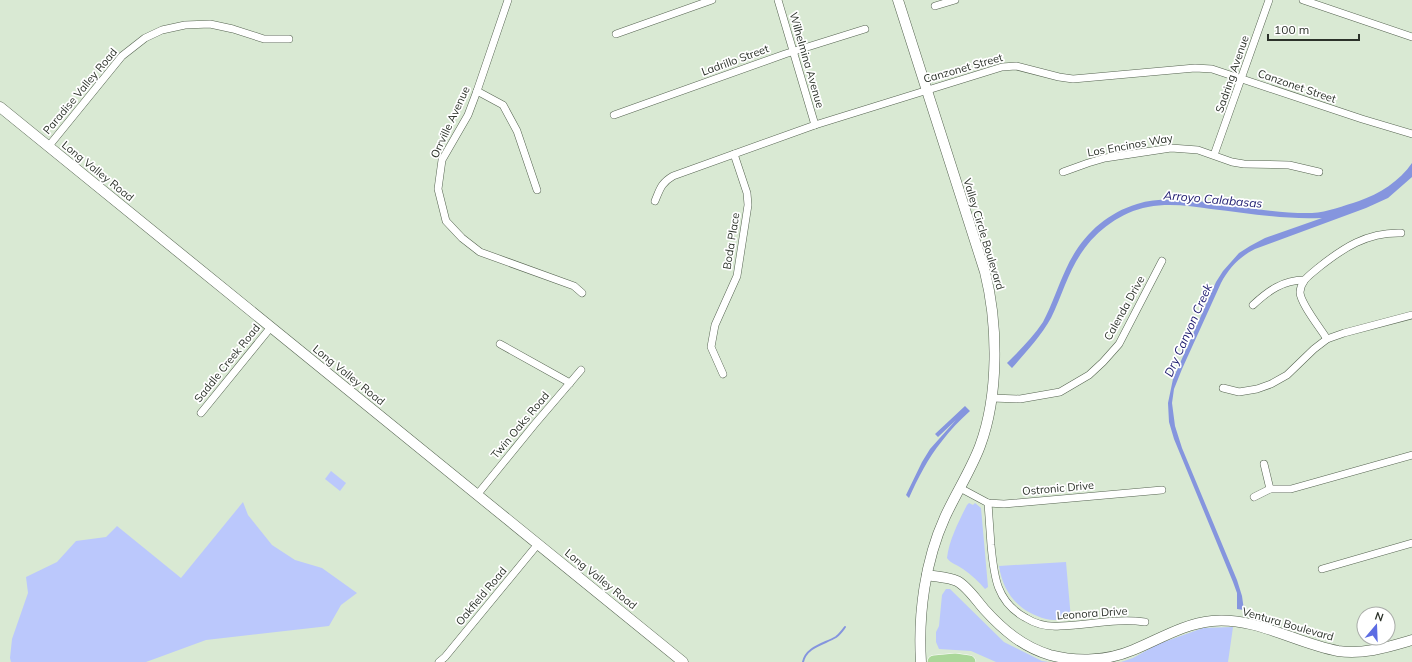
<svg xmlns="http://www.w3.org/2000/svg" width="1412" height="662" viewBox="0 0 1412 662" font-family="Mulish,sans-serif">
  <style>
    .green { fill: #bbc8fc }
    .water { fill: #8595de }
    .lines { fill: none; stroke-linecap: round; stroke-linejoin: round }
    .stream { stroke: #8595de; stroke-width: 2 }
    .street-casing { stroke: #556350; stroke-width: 8 }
    .secondary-casing { stroke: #556350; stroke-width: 11 }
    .highway-casing { stroke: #fff; stroke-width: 14 }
    .street { stroke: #fff; stroke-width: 7 }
    .secondary { stroke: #fff; stroke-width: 10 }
    .highway { stroke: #aad799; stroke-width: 13 }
    .labels { text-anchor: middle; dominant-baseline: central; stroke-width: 3.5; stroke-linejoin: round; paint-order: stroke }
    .street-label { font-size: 11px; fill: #2b3129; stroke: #fff }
    .water-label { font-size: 12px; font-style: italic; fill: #1a186d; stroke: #fff }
  </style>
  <rect width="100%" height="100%" fill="#d9e9d3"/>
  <!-- green -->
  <g class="green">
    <path d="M331,471l15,12 -6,8 -15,-12z"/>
    <path d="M243,502l5,13 24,30 23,15 27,8 35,25 -16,12 -12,21 -123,14 -60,22h-135l-1,-4 2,-19 16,-46 -2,-16 31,-15 19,-21 30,-4 11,-11 64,52z"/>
    <path d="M969,503l4,2 2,-2 6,5 7,79 -3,2c-6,-7 -13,-14 -22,-20 -5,-4 -12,-5 -16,-11 2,-18 12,-37 20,-53z"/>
    <path d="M1066,562l5,57c-8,0 -17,2 -25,0 -27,-7 -43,-26 -47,-53z"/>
    <path d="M946,589h4l54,53 38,19 7,1h-53l-25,-11 -32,-2 -3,-7v-10l3,-6 3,-31z"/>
    <path d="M1233,627l-5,35h-107l12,-4 25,-14 45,-16z"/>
  </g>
  <!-- water -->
  <g class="water">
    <path d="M1412,163v14l-24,21 -22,10 -111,41c-16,8 -26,19 -34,34l-39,86 -8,20 -2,14 3,23 7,22 55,132 5,16 2,14 -7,-1v-16l-4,-11 -59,-143 -5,-17 -1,-19 5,-24 43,-97 7,-11 16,-18 11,-7 15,-8 57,-20c-37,2 -74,-5 -111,-9 -21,-3 -42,-6 -63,-2 -27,5 -51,23 -66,45 -14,20 -20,44 -31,66 -10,18 -25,34 -39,50l-5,-5c13,-13 26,-26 36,-41 9,-17 15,-36 23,-53 14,-31 38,-55 71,-65 22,-7 47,-4 69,-2 33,4 74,12 106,11 16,-1 31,-7 47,-12 20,-7 41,-20 53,-38z"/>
    <path d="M965,406l5,5c-10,9 -20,19 -28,30 -14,17 -24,37 -33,57l-3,-3 16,-33 8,-13 26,-29 -18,17 -3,-3z"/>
  </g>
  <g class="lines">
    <!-- stream -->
    <path class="stream" d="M803,662c3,-15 21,-18 33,-25 4,-3 6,-6 9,-10"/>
    <!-- street casing -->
    <g class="street-casing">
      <g id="street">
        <path d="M508,0l-31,91 -9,24 -26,45 -4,29 8,32 16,17 18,14 94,34 8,7"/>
        <path d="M778,0l37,125"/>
        <path d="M1303,0l109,37"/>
        <path d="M935,6l20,-6"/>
        <path d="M616,34l96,-34"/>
        <path d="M477,91l26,14 14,26 20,59"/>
        <path d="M614,115l171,-61 80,-25"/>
        <path d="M48,147l74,-91 23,-18 17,-8 23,-5 25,-1 23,5 31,10h25"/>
        <path d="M1214,155l55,-155"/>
        <path d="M1063,172l25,-9 17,-5 66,-10 27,2 34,12 12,2 45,1 30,7"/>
        <path d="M655,201c5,-12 6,-18 18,-25l142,-51 187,-58 14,-1 43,11 14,2 122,-11 17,1 150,50 50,15"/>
        <path d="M1253,305c15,-14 30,-25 51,-25"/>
        <path d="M1327,339c-6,-10 -27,-36 -27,-47 1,-12 10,-17 18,-24 25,-20 49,-36 83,-35"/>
        <path d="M500,344l70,39"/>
        <path d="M723,374l-12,-27 4,-22 22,-49 11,-71 -1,-12 -13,-39"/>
        <path d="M1223,388l16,4 18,-3 14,-5 16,-9 27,-26 13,-10 17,-6 68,-18"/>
        <path d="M992,398l28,1 40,-7 29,-17 14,-13 16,-18 43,-83"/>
        <path d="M201,413l70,-86"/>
        <path d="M1264,464l6,25"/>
        <path d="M960,488l28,15 16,1 158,-14"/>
        <path d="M477,495l57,-70 47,-55"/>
        <path d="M1254,497l16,-8h21l121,-34"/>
        <path d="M988,503c1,14 2,28 3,42 3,31 5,57 35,73 11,7 21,9 34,8 29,-1 57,-8 85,-4"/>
        <path d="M1322,569l90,-26"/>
        <path d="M439,662l6,-5 93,-113"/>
      </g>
    </g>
    <!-- secondary casing -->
    <g class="secondary-casing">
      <g id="secondary">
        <path d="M898,0l87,272c13,52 14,123 -5,174 -9,24 -24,47 -35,71 -20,44 -27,97 -24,145"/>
        <path d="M0,107l683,555"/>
        <path d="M927,575c10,2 21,2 30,6 10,5 20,20 27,28 19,21 39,38 66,46 27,7 57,6 83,-5 27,-11 50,-26 79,-29 45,-4 83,22 126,30 25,4 50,-4 74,-11"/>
      </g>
    </g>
    <!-- highway casing -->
    <g class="highway-casing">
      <path id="highway" d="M934,662l21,-2 14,2"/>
    </g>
    <!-- street -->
    <use href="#street" class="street"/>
    <!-- secondary -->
    <use href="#secondary" class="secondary"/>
    <!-- highway -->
    <use href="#highway" class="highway"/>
  </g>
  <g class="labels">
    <!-- street labels -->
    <g class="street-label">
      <text transform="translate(735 60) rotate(-20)">Ladrillo Street</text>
      <text transform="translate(807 60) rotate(74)">Wilhelmina Avenue</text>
      <text transform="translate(963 68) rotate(-16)">Canzonet Street</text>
      <text transform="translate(1232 74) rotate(-71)">Sadring Avenue</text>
      <text transform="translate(1297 86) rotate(19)">Canzonet Street</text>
      <text transform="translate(80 91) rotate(-50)">Paradise Valley Road</text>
      <text transform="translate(450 122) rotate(-65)">Orrville Avenue</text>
      <text transform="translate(1130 145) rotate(-10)">Los Encinos Way</text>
      <text transform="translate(98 171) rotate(39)">Long Valley Road</text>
      <text transform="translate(984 234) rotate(73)">Valley Circle Boulevard</text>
      <text transform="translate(731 241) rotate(-81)">Boda Place</text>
      <text transform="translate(1124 308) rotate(-61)">Calenda Drive</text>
      <text transform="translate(227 363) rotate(-51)">Saddle Creek Road</text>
      <text transform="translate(349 375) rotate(39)">Long Valley Road</text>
      <text transform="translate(520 425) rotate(-50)">Twin Oaks Road</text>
      <text transform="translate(1058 488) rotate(-5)">Ostronic Drive</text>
      <text transform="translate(601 579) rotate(39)">Long Valley Road</text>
      <text transform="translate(481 596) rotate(-50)">Oakfield Road</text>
      <text transform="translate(1092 613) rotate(-4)">Leonora Drive</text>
      <text transform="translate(1288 624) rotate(16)">Ventura Boulevard</text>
    </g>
    <!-- water labels -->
    <g class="water-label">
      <text transform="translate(1213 199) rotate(5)">Arroyo Calabasas</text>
      <text transform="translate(1188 330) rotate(-66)">Dry Canyon Creek</text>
    </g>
  </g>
  <!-- north arrow -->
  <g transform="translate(1376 626) rotate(19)"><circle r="19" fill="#ffffff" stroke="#aaada9"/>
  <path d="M0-3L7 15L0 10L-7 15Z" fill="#5c6ce3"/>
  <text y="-6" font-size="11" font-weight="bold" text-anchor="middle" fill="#2b3129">N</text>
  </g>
  <!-- scale -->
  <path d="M1268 34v6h91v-6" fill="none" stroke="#2b3129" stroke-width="2"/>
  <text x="1274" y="34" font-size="12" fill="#2b3129" stroke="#ffffff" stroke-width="3" paint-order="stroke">100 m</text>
</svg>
